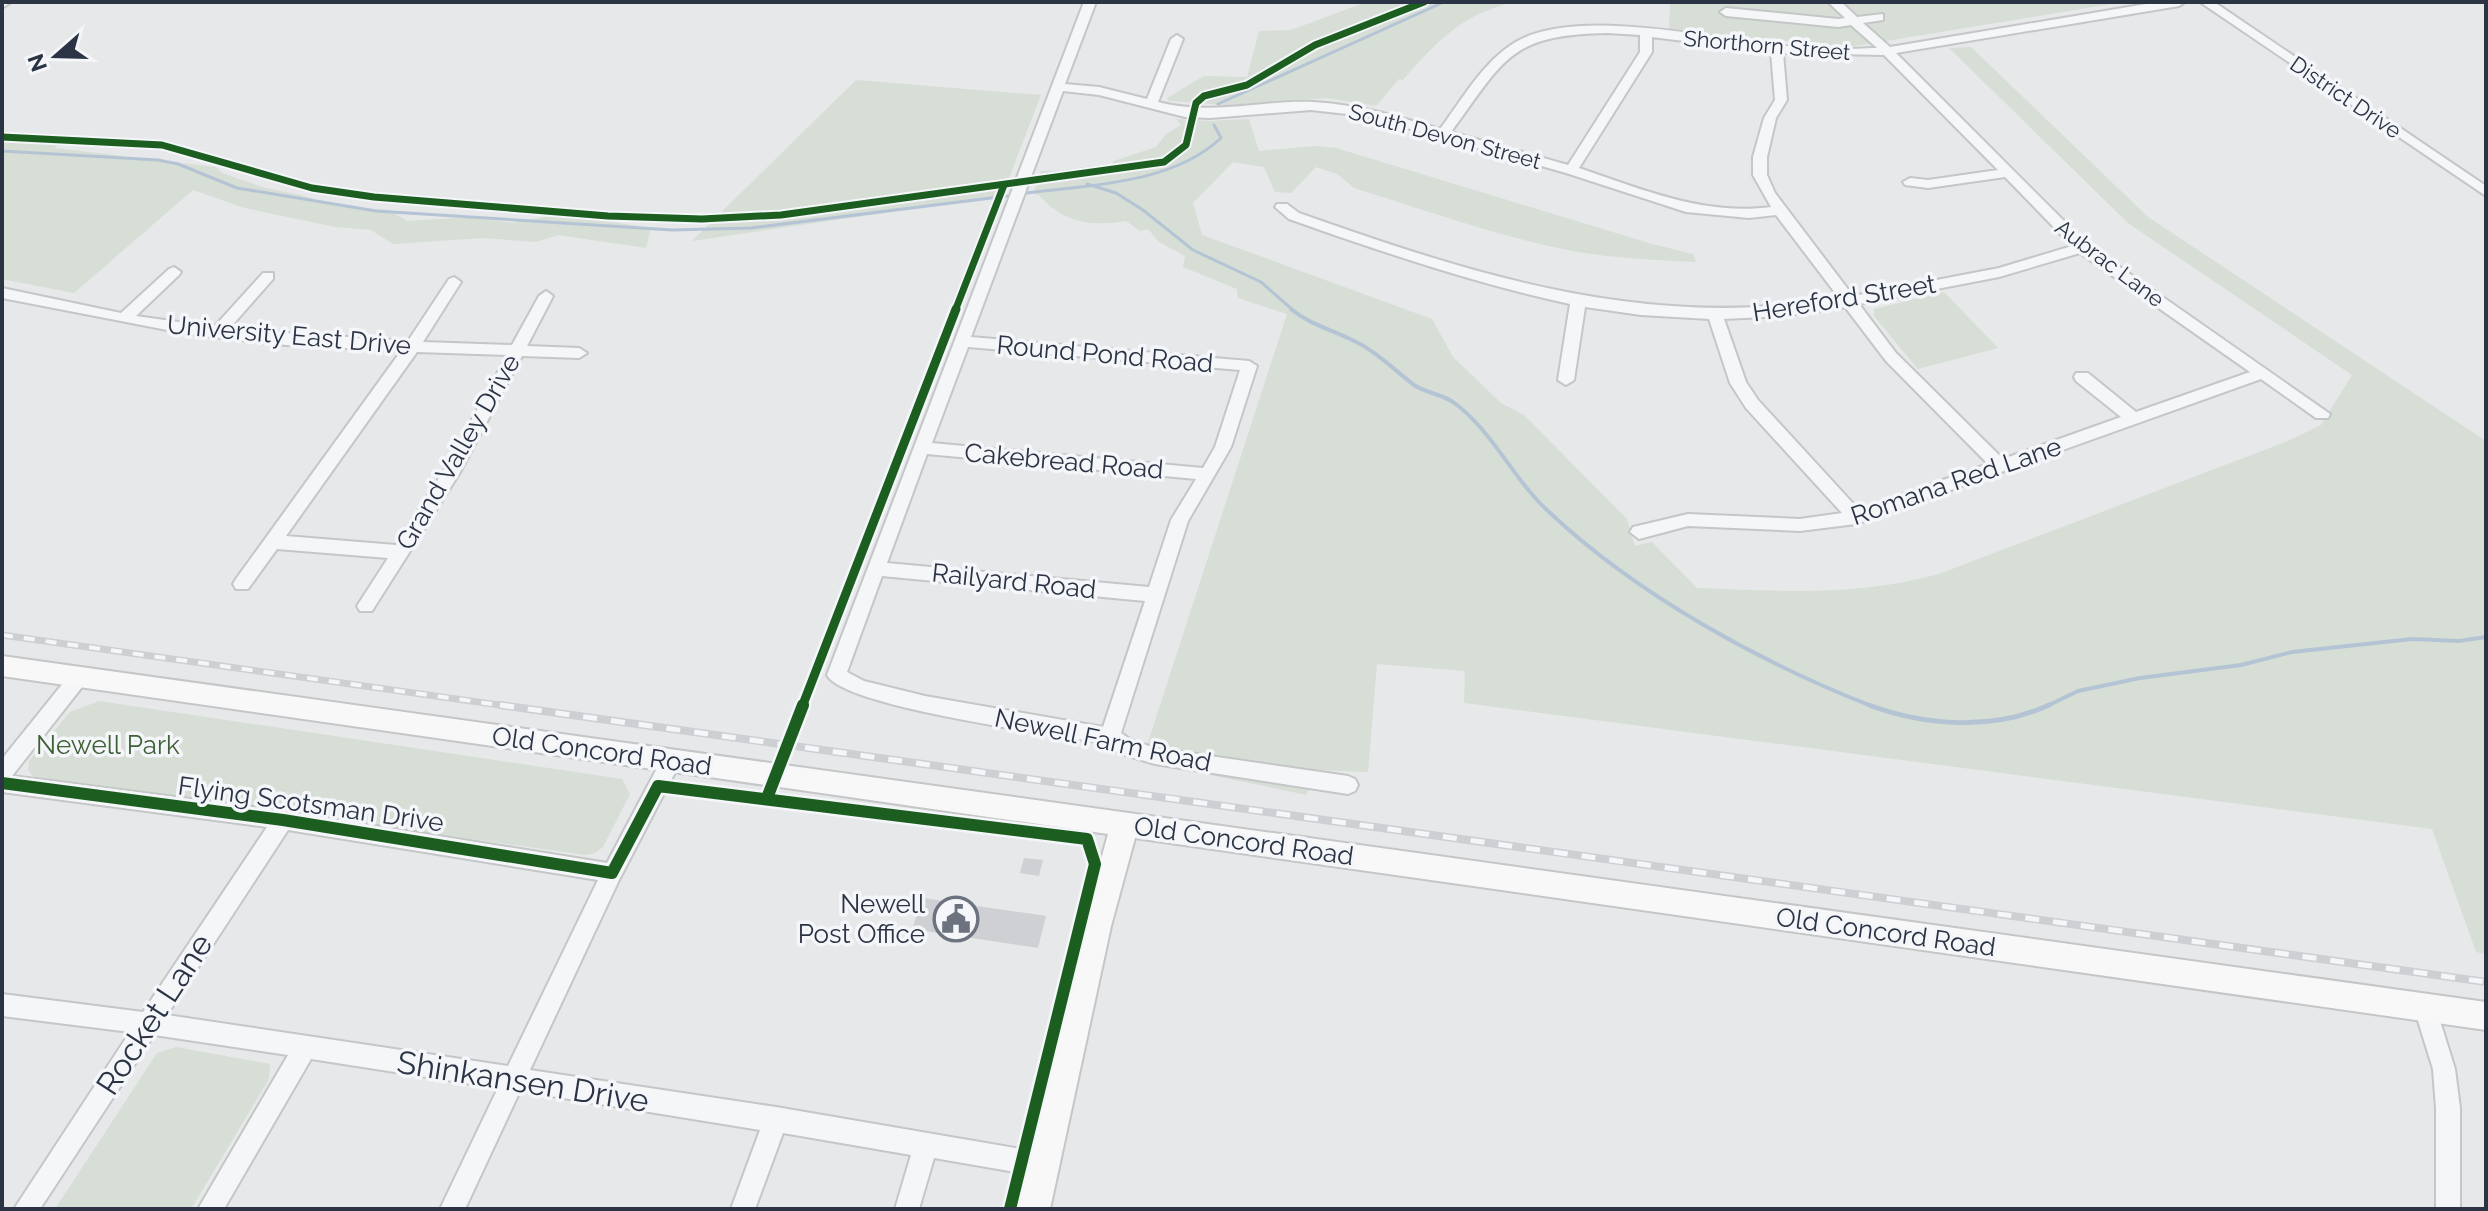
<svg xmlns="http://www.w3.org/2000/svg" width="2488" height="1211" viewBox="0 0 2488 1211" font-family="Raleway,sans-serif">
  <style>
    .green { fill: #d6ded6 }
    .lines { fill: none; stroke-linecap: round; stroke-linejoin: round }
    .stream-far2 { stroke: #b4c4d5; stroke-width: 3 }
    .stream-far1 { stroke: #b4c4d5; stroke-width: 4 }
    .stream { stroke: #b4c4d5; stroke-width: 5 }
    .building { fill: #ced0d3 }
    .street-casing { stroke: #c4c6c8; stroke-width: 4 }
    .secondary-casing { stroke: #c4c6c8; stroke-width: 4 }
    .street { fill: #f5f6f7; fill-rule: evenodd }
    .secondary { fill: #f8f8f8; fill-rule: evenodd }
    .rail-far1-casing { stroke: #cecfd2; stroke-width: 7 }
    .rail-casing { stroke: #cecfd2; stroke-width: 8 }
    .rail-far1 { stroke: #f4f6f9; stroke-width: 4; stroke-dasharray: 11; stroke-linecap: butt }
    .rail { stroke: #f4f6f9; stroke-width: 5; stroke-dasharray: 14; stroke-linecap: butt }
    .cycleway-far2-casing { stroke: #f4f6f9; stroke-width: 11 }
    .cycleway-far1-casing { stroke: #f4f6f9; stroke-width: 14 }
    .cycleway-casing { stroke: #f4f6f9; stroke-width: 17 }
    .cycleway-far2 { stroke: #1b5e20; stroke-width: 7 }
    .cycleway-far1 { stroke: #1b5e20; stroke-width: 9 }
    .cycleway { stroke: #1b5e20; stroke-width: 12 }
    .labels { text-anchor: middle; dominant-baseline: central; stroke-width: 7; stroke-linejoin: round; paint-order: stroke }
    .far-street-label { font-size: 22px; fill: #2b3445; stroke: #f4f6f9 }
    .street-label { font-size: 26px; fill: #2b3445; stroke: #f4f6f9 }
    .park-label { font-size: 26px; fill: #3f6138; stroke: #f4f6f9 }
    .poi-label { font-size: 26px; fill: #2b3445; stroke: #f4f6f9; text-anchor: end }
    .near-street-label { font-size: 32px; fill: #2b3445; stroke: #f4f6f9 }
  </style>
  <rect width="100%" height="100%" fill="#e6e8ea"/>
  <!-- green -->
  <g class="green">
    <path d="M1366,2h150c-52,10 -80,40 -113,78l-4,-1 -23,27 -49,-8 -101,7 -57,-4 -2,-3 37,-22 43,1 12,-46 32,-1z"/>
    <path d="M1658,2h466l-275,45 -180,-17 1,-26z"/>
    <path d="M1971,47l177,170 338,224v513l-10,-2 -44,-123 -968,-126 1,-32 -88,-7 -9,108 -57,-2 -4,25 -165,-34 145,-447 -49,-16 -1,-9 -54,-22 2,-11 -26,-14 -11,-13 -8,2 -14,-10c-35,6 -64,1 -87,-26l-6,-1 8,-23c24,1 45,-6 69,-6l4,-4 42,-14 10,-13 15,-9 -5,-6 34,2 39,-2 10,32 56,-5 21,2 316,96 41,10 3,8c-43,-2 -86,-4 -129,-12 -72,-15 -143,-40 -213,-62l-17,-14 -21,-7 -25,26 -16,-1 -11,-25 -31,-5 -40,41 9,32 230,84 21,38 48,46 23,12 103,104 8,27 17,-4 45,46c84,3 159,9 242,-14l349,-133 33,-16 31,-50 -224,-152 -179,-175z"/>
    <path d="M856,80l185,15 -39,101 -310,45z"/>
    <path d="M2,136l62,2 -9,10 160,19 7,6 43,15 36,7 35,11 53,4 18,11 67,-4 38,6 47,-9 92,14 -5,20 -88,-13 -22,7 -53,-4 -90,6 -22,-14 -36,-3 -90,-19 -52,-18 -119,103 -72,-14z"/>
    <path d="M1944,292l54,56 -80,21 -44,-53v-7z"/>
    <path d="M99,701l523,78 8,15 -27,53 -8,6 -10,2 -551,-78 -6,-7 1,-9 41,-49z"/>
    <path d="M176,1047l94,17 -1,15 -78,130h-136l102,-156z"/>
  </g>
  <g class="lines">
    <!-- stream-far2 -->
    <g class="stream-far2">
      <path d="M1218,104l226,-102"/>
      <path d="M2,151l156,9 20,4 59,24 139,23 296,19 79,-2 256,-32"/>
      <path d="M1087,184l29,9 27,17 50,40 68,32 33,29"/>
      <path d="M1027,193c63,-8 145,-9 194,-55l-7,-13"/>
    </g>
    <!-- stream-far1 -->
    <g class="stream-far1">
      <path d="M1291,309c18,15 39,20 59,30 25,11 43,30 64,46 12,8 27,9 39,17 39,28 60,77 95,109 89,84 213,152 326,196"/>
      <path d="M2045,707l33,-16 62,-13 101,-13 51,-13 120,-13 47,2 27,-4"/>
    </g>
    <!-- stream -->
    <path class="stream" d="M1869,705c56,21 124,26 180,0"/>
  </g>
  <!-- building -->
  <g class="building">
    <path d="M1024,858l19,2 -4,16 -19,-3z"/>
    <path d="M923,898l123,18 -8,32 -126,-19z"/>
  </g>
  <g class="lines">
    <!-- street casing -->
    <g class="street-casing">
      <g id="street">
        <path d="M2,2h9l-9,6z"/>
        <path d="M1084,2h12l-31,82 34,3 48,12 24,-60 6,-4 6,4 -25,63c55,14 101,-2 155,0 44,2 85,15 127,27 21,-28 41,-64 71,-84 58,-40 197,-7 264,0 33,4 66,5 98,3h4l-26,-23 -13,2 -112,-11 -6,-4 6,-4 112,11 7,-1 -17,-16h13l16,15 26,-3v6l-20,3 27,24 268,-45h27l-6,4 -283,47 191,191 243,170 -2,4h-12l-55,-39 -405,145 -56,7 -112,-5 -49,13 -9,-7 3,-5 55,-13 112,5 42,-6 -96,-105 -16,-25 -21,-64 -68,-4 -56,-8 -11,73 -8,5 -8,-5 12,-76c-96,-21 -188,-52 -281,-85l-14,-12 2,-3h10l12,9c178,63 349,118 540,85l-63,-83 -27,3 -63,-6 -120,-39 -201,-57 -54,-6 -101,8 -25,-1 -86,-22 -36,-4 -92,246 278,24 8,5 -26,81 -43,74 -67,212 10,7 24,8 193,28 7,3 3,6 -3,6 -7,3 -193,-30 -37,-11 -13,-10c-44,-7 -262,-36 -278,-68zM1607,33l33,2v17l-72,113 -117,-33c54,-73 58,-97 156,-99zM1652,37l119,15 4,48 -11,18 -11,39v18l18,32c-67,9 -130,-18 -192,-39l73,-116zM1783,53l101,2 114,115 -70,10 -18,-2 -7,4 2,3 23,3 77,-11 67,69 -73,22 -146,28 -78,-103 -8,-18v-18l9,-39 11,-18zM2080,253l170,119 -114,40 -48,-39h-12l-2,4 2,4 45,36 -118,42 -107,-106 -37,-49 140,-27zM1845,307l41,54 102,103 -129,46 -101,-110 -12,-18 -22,-63 59,-3zM968,347l272,23 -25,77 -12,21 -271,-25zM927,454l269,25 -25,41 -22,67 -262,-24zM882,576l263,25 -42,126 -178,-31 -61,-15 -17,-9z"/>
        <path d="M2200,2h14l272,184v10z"/>
        <path d="M174,267l7,5 -2,3 -43,41 78,11 49,-54h10v6l-44,50 179,12 41,-62 5,-2 7,5 -38,60 89,3 27,-49 7,-5 7,5 -26,50 52,2 8,5 -8,5 -57,-2 -63,118 -87,137h-12l-3,-5 31,-48 -111,-9 -29,40h-12l-3,-5 3,-5 165,-228 -115,-6 -98,-11 -186,-36v-10l119,25 48,-44zM417,352l90,3 -61,112 -50,78 -110,-9z"/>
        <path d="M79,669l7,3 2,5 -2,5 -74,94 271,35 324,52 57,-108 7,-2 7,2 3,6 -62,119 -89,190 246,37 268,46 8,4 4,8 -4,8 -8,4 -110,-19 -15,51h-24l16,-54 -128,-22 -28,76h-24l29,-79 -240,-39 -55,118h-25l58,-121 -187,-29 -87,150h-26l90,-154 -134,-20 -114,174h-26l116,-177 -128,-16v-22l141,18 124,-185 -265,-35v-33l70,-87zM288,830l310,50 -90,186 -341,-51z"/>
        <path d="M2425,997l8,3 3,8 19,61 5,39v101h-24v-101l-3,-39 -19,-61 3,-8z"/>
      </g>
    </g>
    <!-- secondary casing -->
    <g class="secondary-casing">
      <path id="secondary" d="M2,656l2484,346v28l-1351,-192 -24,88 -61,283h-32l65,-283 25,-92 -1106,-158z"/>
    </g>
    <!-- street -->
    <use href="#street" class="street"/>
    <!-- secondary -->
    <use href="#secondary" class="secondary"/>
    <!-- rail-far1 casing -->
    <g class="rail-far1-casing">
      <path id="rail-far1" d="M2,635l512,72"/>
    </g>
    <!-- rail casing -->
    <g class="rail-casing">
      <path id="rail" d="M500,705l1986,277"/>
    </g>
    <!-- rail-far1 -->
    <use href="#rail-far1" class="rail-far1"/>
    <!-- rail -->
    <use href="#rail" class="rail"/>
    <!-- cycleway-far2 casing -->
    <g class="cycleway-far2-casing">
      <g id="cycleway-far2">
        <path d="M2,137l160,8 150,43 62,9 234,19 94,3 79,-4 383,-53 22,-17 10,-42 8,-7 43,-11 68,-40 109,-43"/>
        <path d="M955,311l49,-126"/>
      </g>
    </g>
    <!-- cycleway-far1 casing -->
    <g class="cycleway-far1-casing">
      <path id="cycleway-far1" d="M802,707l154,-398"/>
    </g>
    <!-- cycleway casing -->
    <g class="cycleway-casing">
      <g id="cycleway">
        <path d="M2,783l281,37 329,53 46,-87 429,53 8,25 -85,345"/>
        <path d="M767,798l36,-93"/>
      </g>
    </g>
    <!-- cycleway-far2 -->
    <use href="#cycleway-far2" class="cycleway-far2"/>
    <!-- cycleway-far1 -->
    <use href="#cycleway-far1" class="cycleway-far1"/>
    <!-- cycleway -->
    <use href="#cycleway" class="cycleway"/>
  </g>
  <!-- icons -->
  <defs>
    <g id="civic-ring" transform="scale(2.3)"><circle r="9.5" fill="#f4f6f9" stroke="#6c737f" stroke-width="1.5"/><path d="M-.6-6.5H3V-4.5H.6V-3L4-1V1h2V6H-6V1h2V-1L-.6-3ZM-1.2 2.5V6h2.4V2.5Z" fill="#6c737f"/></g>
  </defs>
  <g fill-rule="evenodd">
    <use href="#civic-ring" x="956" y="919"/>
  </g>
  <g class="labels">
    <!-- far-street labels -->
    <g class="far-street-label">
      <text transform="translate(1767 45) rotate(5)">Shorthorn Street</text>
      <text transform="translate(2346 97) rotate(34)">District Drive</text>
      <text transform="translate(1445 136) rotate(15)">South Devon Street</text>
      <text transform="translate(2110 263) rotate(37)">Aubrac Lane</text>
    </g>
    <!-- street labels -->
    <g class="street-label">
      <text transform="translate(1844 298) rotate(-9)">Hereford Street</text>
      <text transform="translate(289 335) rotate(5)">University East Drive</text>
      <text transform="translate(1105 354) rotate(5)">Round Pond Road</text>
      <text transform="translate(458 452) rotate(-60)">Grand Valley Drive</text>
      <text transform="translate(1064 461) rotate(5)">Cakebread Road</text>
      <text transform="translate(1956 481) rotate(-19)">Romana Red Lane</text>
      <text transform="translate(1014 581) rotate(6)">Railyard Road</text>
      <text transform="translate(1103 740) rotate(12)">Newell Farm Road</text>
      <text transform="translate(602 751) rotate(8)">Old Concord Road</text>
      <text transform="translate(311 804) rotate(8)">Flying Scotsman Drive</text>
      <text transform="translate(1244 841) rotate(8)">Old Concord Road</text>
      <text transform="translate(1886 932) rotate(8)">Old Concord Road</text>
    </g>
    <!-- park labels -->
    <g class="park-label">
      <text x="108" y="745">Newell Park</text>
    </g>
    <!-- poi labels -->
    <g class="poi-label">
      <text x="925" y="904">Newell<tspan x="925" dy="30">Post Office</tspan></text>
    </g>
    <!-- near-street labels -->
    <g class="near-street-label">
      <text transform="translate(154 1014) rotate(-57)">Rocket Lane</text>
      <text transform="translate(523 1081) rotate(9)">Shinkansen Drive</text>
    </g>
  </g>
  <!-- border -->
  <rect width="2488" height="1211" fill="none" stroke="#2b3445" stroke-width="8"/>
  <!-- north arrow -->
  <g transform="translate(56 56) rotate(250)" stroke="#f4f6f9" stroke-width="6" paint-order="stroke">
  <path d="M0-6L14 30L0 20L-14 30Z" fill="#2b3445"/>
  <text y="-12" font-size="22" font-weight="bold" text-anchor="middle" fill="#2b3445">N</text>
  </g>
</svg>
